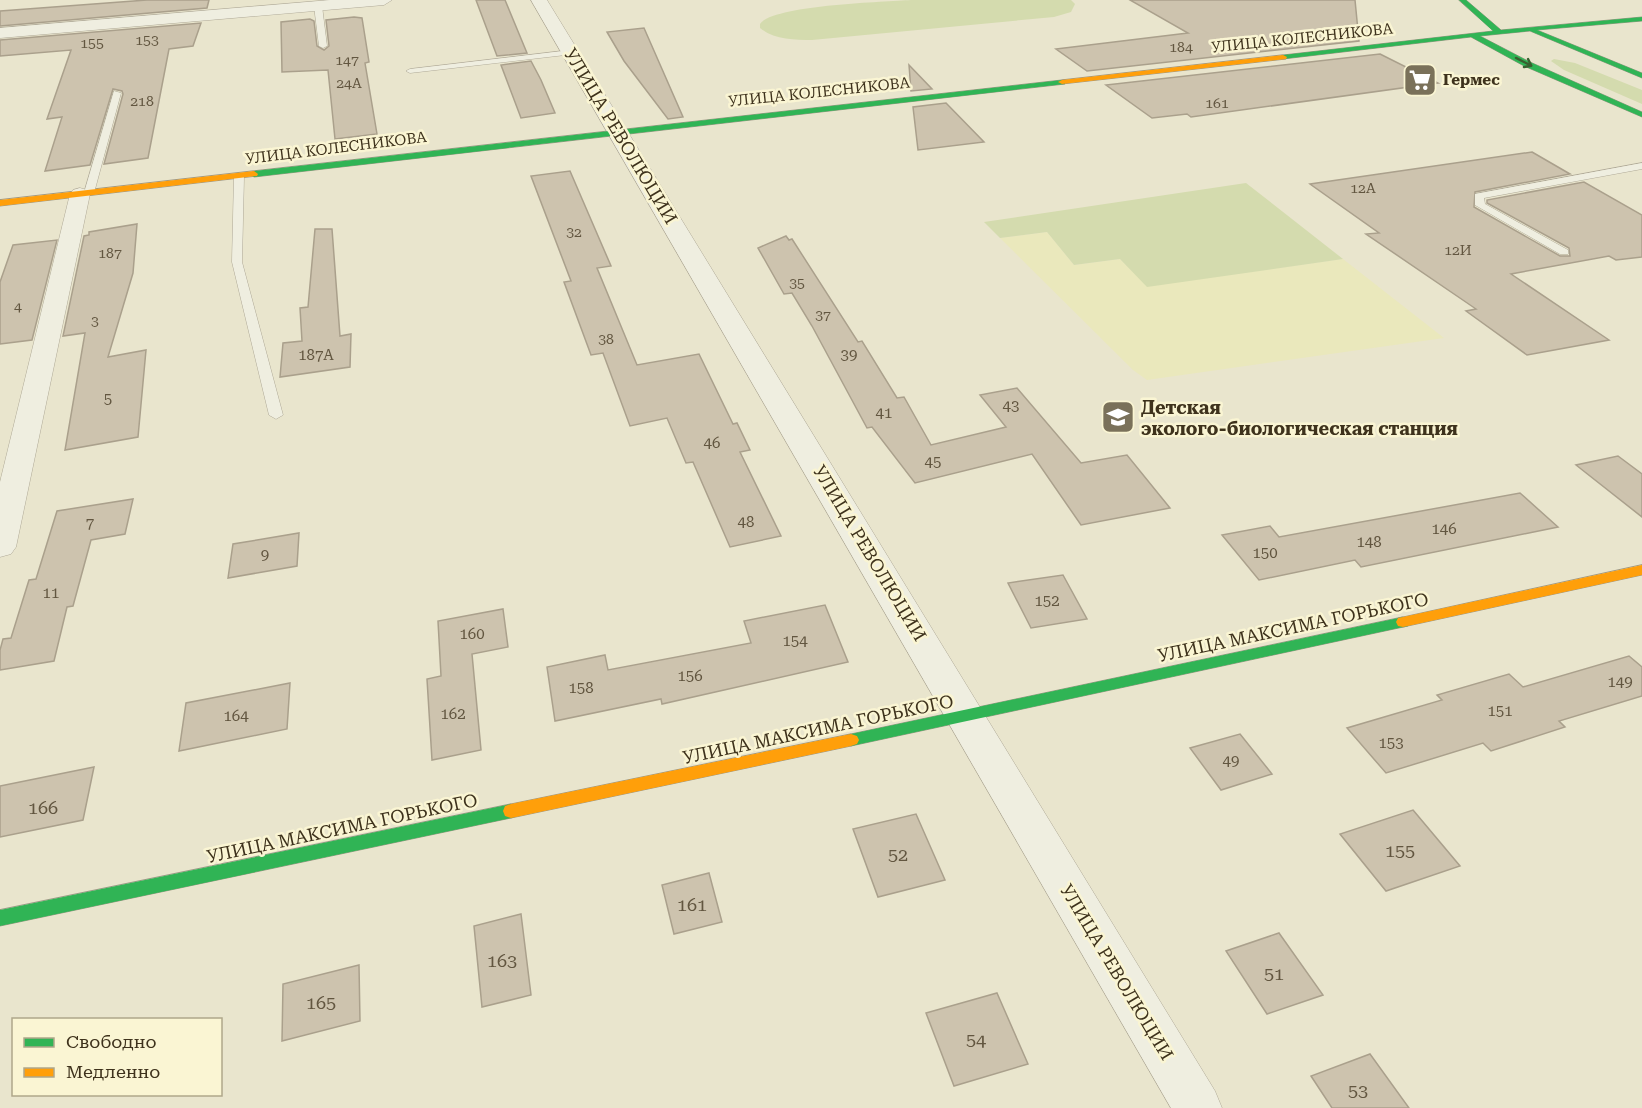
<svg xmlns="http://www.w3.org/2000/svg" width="1642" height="1108" viewBox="0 0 1642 1108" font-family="'Roboto Serif',serif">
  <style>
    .farmland { fill: #eae8bc }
    .green { fill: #d4dbae }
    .building { fill: #cdc3ae; stroke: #aaa08c; stroke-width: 1.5 }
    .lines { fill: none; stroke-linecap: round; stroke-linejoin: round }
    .lane-casing { stroke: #aea896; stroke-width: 1 }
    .street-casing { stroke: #aea896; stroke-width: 1 }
    .fast-casing { stroke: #9d9886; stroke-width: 1 }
    .slow-casing { stroke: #9d9886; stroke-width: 1 }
    .lane { fill: #efeee0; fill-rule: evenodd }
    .street { fill: #efeee0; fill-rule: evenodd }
    .fast { fill: #30b455; fill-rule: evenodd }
    .slow { fill: #ff9f0a; fill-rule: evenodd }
    .oneway { stroke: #396030 }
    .labels { text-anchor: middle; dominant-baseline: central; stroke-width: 5; stroke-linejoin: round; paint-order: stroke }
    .far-number-label { font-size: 14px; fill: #625640 }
    .far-street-label { font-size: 15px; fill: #3e321c; stroke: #faf5d3 }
    .far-poi-label { font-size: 15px; font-weight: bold; fill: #3e321c; stroke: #faf5d3; text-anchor: start }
    .number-label { font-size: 15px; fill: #625640 }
    .street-label { font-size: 18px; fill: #3e321c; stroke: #faf5d3 }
    .poi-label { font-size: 18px; font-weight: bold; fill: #3e321c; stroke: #faf5d3; text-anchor: start }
    .near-number-label { font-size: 18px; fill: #625640 }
  </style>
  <rect width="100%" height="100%" fill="#e9e5cd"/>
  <!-- farmland -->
  <path class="farmland" d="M1047,232l27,33 46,-6 27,27 196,-27 101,79 -297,42 -14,-10 -133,-132z"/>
  <!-- green -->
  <g class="green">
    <path d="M911,0h160l4,4 -4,8 -17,5 -242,23c-18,0 -38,0 -52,-12v-4c13,-19 123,-22 151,-24z"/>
    <path d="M1554,59l21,4 67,27v14l-78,-34 -13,-9z"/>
    <path d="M1246,183l97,76 -196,28 -27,-28 -46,6 -27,-33 -47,6 -16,-16z"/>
  </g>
  <!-- building -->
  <g class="building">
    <path d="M147,0h62l-2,8 -207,18v-15z"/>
    <path d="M476,0h29l22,53 -30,3z"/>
    <path d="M1130,0h225l4,41 -272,30 -31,-22 132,-16z"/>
    <path d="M354,17l8,1 7,44 -4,1 12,71 -42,5 -7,-69 -46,2 -1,-50 29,-3 4,2 3,25 7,4 5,-4 -3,-26z"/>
    <path d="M201,23l-8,23 -24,3 -21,109 -44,6 19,-70 -1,-3 -9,-2 -23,76 -45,6 17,-54 -15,2 24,-69 -71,6v-16z"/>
    <path d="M644,28l39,89 -15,2 -44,-58 -17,-29z"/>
    <path d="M1380,54l58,29 -247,34 -4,-3 -35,4 -46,-33z"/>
    <path d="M531,61l10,19 14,33 -34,5 -20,-53z"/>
    <path d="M909,65l23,24 -21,2z"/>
    <path d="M946,103l38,39 -66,8 -5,-43z"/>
    <path d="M1532,152l38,22 -95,18 -1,15 86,49h10l-1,-8 -82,-45v-3l97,-18 58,33v42l-26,3 -7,-4 -98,18 98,66 -82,15 -61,-44 10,-2 -110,-75 13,-1 -69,-49z"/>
    <path d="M570,171l41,95 -14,2 40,97 62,-11 34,70 4,-1 13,27 -10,2 41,84 -51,11 -37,-85 -7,1 -19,-45 -37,8 -27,-73 -12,2 -27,-73 7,-1 -40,-105z"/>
    <path d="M137,224l-4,49 -25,84 38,-7 -8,87 -73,13 20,-117 -22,3 21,-100 5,-1v-3z"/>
    <path d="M315,229h17l8,107 11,-2 -1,33 -70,10 3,-34 19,-2 -2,-33 8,-1z"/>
    <path d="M786,236l3,4 3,-1 66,103 4,-1 35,57 7,-1 27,48 75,-18 -26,-32 37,-7 64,75 46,-8 43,53 -89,17 -49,-71 -117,29 -43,-56 -5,1 -55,-102 -20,-33 -8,1 -26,-46z"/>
    <path d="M57,240l-25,100 -32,4v-62l13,-37z"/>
    <path d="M1618,456l24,18v43l-66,-52z"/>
    <path d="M1520,493l38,34 -197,40 -6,-7 -96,20 -37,-45 48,-9 9,11z"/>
    <path d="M133,499l-8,35 -34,6 -18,66 -6,1 -13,54 -54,9v-20l3,-11 8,-1 18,-58 7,-1 21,-68z"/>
    <path d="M299,533l-2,33 -69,12 5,-34z"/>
    <path d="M1063,575l24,44 -56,9 -23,-45z"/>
    <path d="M825,605l23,57 -186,42 -1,-5 -106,22 -8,-54 58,-12 3,15 143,-27 -7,-22z"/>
    <path d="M503,609l5,38 -36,7 9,96 -49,10 -5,-81 14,-3 -3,-55z"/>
    <path d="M1629,656l13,11v29l-83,25 6,6 -74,24 -8,-8 -97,30 -39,-45 95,-28 -5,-5 72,-21 14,13z"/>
    <path d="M290,683l-3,46 -108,22 7,-48z"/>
    <path d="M1240,734l32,40 -51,16 -31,-42z"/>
    <path d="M94,767l-11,53 -83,17v-51z"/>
    <path d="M1413,810l47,56 -74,25 -46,-57z"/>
    <path d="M916,814l29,66 -67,17 -25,-68z"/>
    <path d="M709,873l13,49 -48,12 -12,-49z"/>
    <path d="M521,914l10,81 -49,12 -8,-81z"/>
    <path d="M1279,933l44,62 -56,19 -41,-63z"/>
    <path d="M359,965l1,56 -78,20 1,-57z"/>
    <path d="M997,993l31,71 -74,22 -28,-73z"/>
    <path d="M1370,1054l39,54h-77l-21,-32z"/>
  </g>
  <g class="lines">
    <!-- lane casing -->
    <g class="lane-casing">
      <g id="lane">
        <path d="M318,4l4,2 5,40 -4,2 -4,-2 -5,-40z"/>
        <path d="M571,50l4,2 -1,2 -164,19 -4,-2 4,-2z"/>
        <path d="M114,91l7,2 -27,100 -9,2 -1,-2z"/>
        <path d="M1642,163v6l-158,29 1,6 83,46v4h-8l-85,-49v-11z"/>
        <path d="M239,173l5,3 -2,86 41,153 -7,4 -7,-4 -37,-153 2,-86z"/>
      </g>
    </g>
    <!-- street casing -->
    <g class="street-casing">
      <g id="street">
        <path d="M330,0h62l-8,5 -384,33v-10z"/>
        <path d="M531,0h16l668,1091 7,17h-51z"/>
        <path d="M80,188l7,2 3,4 -74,353 -5,7 -11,3v-75l70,-288 3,-4z"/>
      </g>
    </g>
    <!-- fast casing -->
    <g class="fast-casing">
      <g id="fast">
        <path d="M1459,0h7l35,30 141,-13v4l-105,9 105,43v5l-112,-47 -50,5 50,26 112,50v5l-118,-51 -53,-29 -188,22 -4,-2 4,-2 210,-24z"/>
        <path d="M1062,80h3v4l-811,93 -4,-3 4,-3z"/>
        <path d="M1403,617l5,1 2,4 -2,4 -557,120 -6,-2 -2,-4 2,-4 6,-2z"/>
        <path d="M511,804l6,2 2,5 -2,5 -6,2 -511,108v-16z"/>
      </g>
    </g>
    <!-- slow casing -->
    <g class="slow-casing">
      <g id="slow">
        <path d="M1283,55l4,2 -1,2 -224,25 -4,-2 4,-2z"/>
        <path d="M254,171l4,3 -1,2 -257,30v-6z"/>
        <path d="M1642,565v10l-239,52 -5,-1 -2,-4 2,-4 5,-1z"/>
        <path d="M851,734l6,2 2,4 -2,4 -6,2 -340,72 -6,-2 -2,-5 2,-5 6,-2z"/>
      </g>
    </g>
    <!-- lane -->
    <use href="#lane" class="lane"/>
    <!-- street -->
    <use href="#street" class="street"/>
    <!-- fast -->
    <use href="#fast" class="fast"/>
    <!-- slow -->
    <use href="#slow" class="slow"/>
  </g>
  <!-- one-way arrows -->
  <defs><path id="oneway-shaft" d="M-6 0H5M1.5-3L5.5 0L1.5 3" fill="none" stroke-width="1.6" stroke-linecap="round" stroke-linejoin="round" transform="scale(1.5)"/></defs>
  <use class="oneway" href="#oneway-shaft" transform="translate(1524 62) rotate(27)"/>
  <!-- icons -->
  <defs>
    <g id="supermarket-square" transform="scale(1.725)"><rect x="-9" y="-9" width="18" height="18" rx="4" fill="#7a715a" stroke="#faf5d3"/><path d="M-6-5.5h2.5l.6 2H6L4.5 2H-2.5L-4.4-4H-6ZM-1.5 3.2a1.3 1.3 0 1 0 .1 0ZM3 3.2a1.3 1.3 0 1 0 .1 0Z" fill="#fff"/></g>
    <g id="school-square" transform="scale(1.725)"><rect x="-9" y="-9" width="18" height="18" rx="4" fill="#7a715a" stroke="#faf5d3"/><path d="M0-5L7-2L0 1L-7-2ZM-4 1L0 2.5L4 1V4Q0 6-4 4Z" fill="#fff"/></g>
  </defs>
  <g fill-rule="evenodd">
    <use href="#supermarket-square" x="1420" y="80"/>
    <use href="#school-square" x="1118" y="417"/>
  </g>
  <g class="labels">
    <!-- far-number labels -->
    <g class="far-number-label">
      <text x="147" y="40">153</text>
      <text x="92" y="43">155</text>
      <text x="1181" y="47">184</text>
      <text x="347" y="60">147</text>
      <text x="349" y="83">24А</text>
      <text x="142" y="101">218</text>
      <text x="1217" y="103">161</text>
      <text x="1363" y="188">12А</text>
      <text x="574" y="232">32</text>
      <text x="1458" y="250">12И</text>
      <text x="110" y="253">187</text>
      <text x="797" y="283">35</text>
      <text x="18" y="306">4</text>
      <text x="823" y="315">37</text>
      <text x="95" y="321">3</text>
      <text x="606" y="339">38</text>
    </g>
    <!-- far-street labels -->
    <g class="far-street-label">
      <text transform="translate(1302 38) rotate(-6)">УЛИЦА КОЛЕСНИКОВА</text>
      <text transform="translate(819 92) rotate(-6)">УЛИЦА КОЛЕСНИКОВА</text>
      <text transform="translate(336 148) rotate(-7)">УЛИЦА КОЛЕСНИКОВА</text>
    </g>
    <!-- far-poi labels -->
    <g class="far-poi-label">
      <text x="1443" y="80">Гермес</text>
    </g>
    <!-- number labels -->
    <g class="number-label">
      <text x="316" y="355">187А</text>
      <text x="849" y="355">39</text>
      <text x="108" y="399">5</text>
      <text x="1011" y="406">43</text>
      <text x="884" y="413">41</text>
      <text x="712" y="443">46</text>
      <text x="933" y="462">45</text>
      <text x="746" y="522">48</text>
      <text x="90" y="523">7</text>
      <text x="1444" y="529">146</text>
      <text x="1369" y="542">148</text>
      <text x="1265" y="553">150</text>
      <text x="265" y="555">9</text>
      <text x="51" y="593">11</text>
      <text x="1047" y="601">152</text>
      <text x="472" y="634">160</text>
      <text x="795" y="641">154</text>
      <text x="690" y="676">156</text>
      <text x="1620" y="682">149</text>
      <text x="581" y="688">158</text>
      <text x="1500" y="711">151</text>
      <text x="453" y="714">162</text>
      <text x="236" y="716">164</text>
      <text x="1391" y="743">153</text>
      <text x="1231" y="761">49</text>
    </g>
    <!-- street labels -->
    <g class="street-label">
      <text transform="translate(621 136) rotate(59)">УЛИЦА РЕВОЛЮЦИИ</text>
      <text transform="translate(870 553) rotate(59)">УЛИЦА РЕВОЛЮЦИИ</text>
      <text transform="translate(1293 627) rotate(-12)">УЛИЦА МАКСИМА ГОРЬКОГО</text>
      <text transform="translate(818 729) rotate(-12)">УЛИЦА МАКСИМА ГОРЬКОГО</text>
      <text transform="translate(342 828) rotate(-12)">УЛИЦА МАКСИМА ГОРЬКОГО</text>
      <text transform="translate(1117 972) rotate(59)">УЛИЦА РЕВОЛЮЦИИ</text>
    </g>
    <!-- poi labels -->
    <g class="poi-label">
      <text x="1141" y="407">Детская<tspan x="1141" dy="21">эколого-биологическая станция</tspan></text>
    </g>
    <!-- near-number labels -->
    <g class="near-number-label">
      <text x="43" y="807">166</text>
      <text x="1400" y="850">155</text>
      <text x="898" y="854">52</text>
      <text x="692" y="904">161</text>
      <text x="502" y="960">163</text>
      <text x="1274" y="973">51</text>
      <text x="321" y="1002">165</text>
      <text x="976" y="1039">54</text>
      <text x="1358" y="1090">53</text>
    </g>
  </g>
  <!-- legend -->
  <rect x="12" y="1018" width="210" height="78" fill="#faf5d3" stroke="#afa78a" stroke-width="1.5"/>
  <rect x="24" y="1038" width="30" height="9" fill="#30b455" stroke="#afa78a" stroke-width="1.5"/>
  <text x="66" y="1048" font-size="18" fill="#3e321c">Свободно</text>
  <rect x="24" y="1068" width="30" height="9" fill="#ff9f0a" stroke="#afa78a" stroke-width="1.5"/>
  <text x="66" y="1078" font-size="18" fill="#3e321c">Медленно</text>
</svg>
